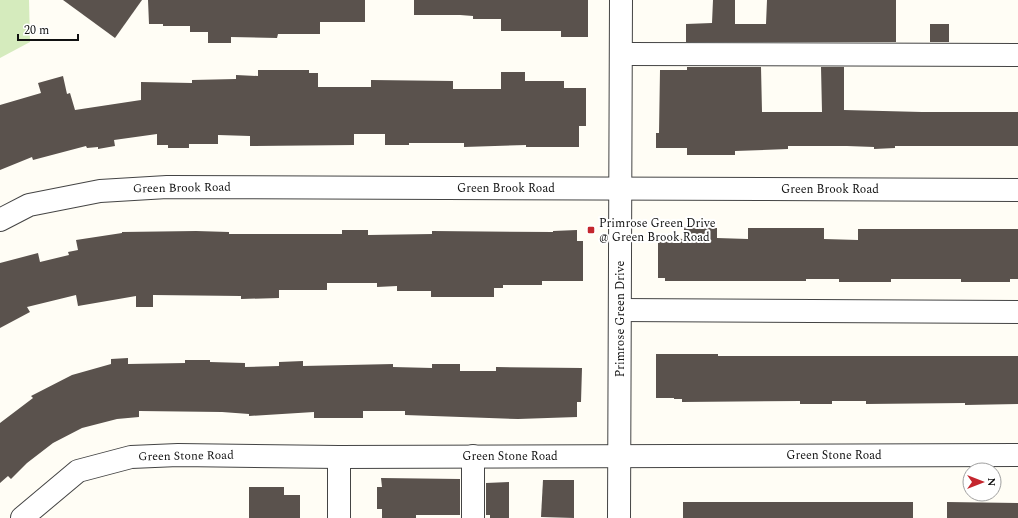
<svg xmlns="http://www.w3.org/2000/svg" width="1018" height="518" viewBox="0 0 1018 518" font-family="Spectral,serif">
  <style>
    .green { fill: #d5ebbd }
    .building { fill: #5a524d }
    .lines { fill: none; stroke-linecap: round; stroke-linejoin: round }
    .minor-casing { stroke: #444; stroke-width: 24 }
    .minor { stroke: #fff; stroke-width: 22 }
    .poi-dot { fill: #c4262e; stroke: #fff; stroke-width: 1.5 }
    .labels { text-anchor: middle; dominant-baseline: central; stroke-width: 4; stroke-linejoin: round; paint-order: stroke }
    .street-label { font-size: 12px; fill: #111; stroke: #fff }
    .poi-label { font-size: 12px; fill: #111; stroke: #fff; text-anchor: start }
  </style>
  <rect width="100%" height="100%" fill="#fffdf5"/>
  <!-- green -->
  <path class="green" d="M0,0h29l1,42 -30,16z"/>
  <!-- building -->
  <g class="building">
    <path d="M63,0h79l-27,38z"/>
    <path d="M148,0h217v22h-45v12h-42l-1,4 -46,-1v6h-23v-11h-18v-6h-27v-2h-14z"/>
    <path d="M414,0h174v37h-27v-6h-60v-12h-28v-3l-13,-1h-46z"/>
    <path d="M713,0h22v24h31l1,-24h129v42h-210v-18l26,-1z"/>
    <rect x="930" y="24" width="19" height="18"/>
    <path d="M687,67h74l1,45h60l-1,-45h23v43l78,2h96v34h-123v2l-21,1v-2l-27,-1h-59v3l-53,2v4h-48v-7h-31v-15h3l1,-63h27z"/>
    <path d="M258,70h51v3h9v14h53v-7l82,1v8h48v-17h24v9h39v7h22v38h-7v21h-53v-2l-62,2v-4h-55v2h-24v-11h-31v11l-104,1v-10l-32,-1v9h-29v4h-21v-3h-11v-11l-43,6 1,6 -17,3v-2l-11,1 -1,-2 -53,14 -1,-3 -32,13v-65l41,-12 -3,-10 25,-7 4,18 3,-1 5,17 66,-10v-18l51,1v-3l44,-1v-4l22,1z"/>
    <path d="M684,227l33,1v10l31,1v-11h76v11l34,1v-11h160v50h-8v3h-49v-3h-70v3h-52v-3h-33v2h-141v-3h-7v-40l26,1z"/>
    <path d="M342,230h26v5l64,-1v-3l121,1v-1l24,-1v11h6v40h-41v4h-39v3h-9v9h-63v-6h-34v-5l-20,1v-4h-50v7h-48v8l-38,1v-3l-88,-1v12h-17v-11l-58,10 -2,-11 -49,12 3,5 -30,16v-65l38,-10 2,9 29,-7 -1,-3 10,-2 -2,-10 46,-7v-1l74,-1 33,1v2h113z"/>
    <path d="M656,354h62v2h300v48l-53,1v-2l-99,1v-3h-34v3h-32v-3l-118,1v-3h-8v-1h-18z"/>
    <path d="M128,358v6l57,-1v-3h25v2l35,1v4l34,-1v-4l24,-1v5l90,-2v3l39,1v-4h28v7h36v-4l86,1 -1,34h-4v15l-59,2 -113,-4v-4h-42v7h-49v-6l-65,4v-2l-27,-2 -83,-1v6l-22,2 -35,9 -29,15 -26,20 -16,16 -3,-3 -8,7v-60l33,-25 -2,-2 41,-21 39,-11v-5z"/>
    <path d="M381,478l79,1v36h-44v3h-34v-9h-5v-22h5z"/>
    <path d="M543,480h31v38l-33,-1z"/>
    <path d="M509,482v36h-19v-3h-4v-32z"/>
    <path d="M249,487h35v8h16v23h-51z"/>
    <rect x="683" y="502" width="230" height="16"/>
    <path d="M947,502l71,1v15h-71z"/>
  </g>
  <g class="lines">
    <!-- minor casing -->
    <g class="minor-casing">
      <g id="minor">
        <path d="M621,54l397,1"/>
        <path d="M0,220l29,-15 71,-14 67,-4 851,3"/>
        <path d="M620,310l398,2"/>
        <path d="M473,456v62"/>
        <path d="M22,518l56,-47 53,-14 47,-2 161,2 679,-2"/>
        <path d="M339,518v-61"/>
        <path d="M619,518l2,-518"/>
      </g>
    </g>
    <!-- minor -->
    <use href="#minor" class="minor"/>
  </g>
  <!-- markers -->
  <rect class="poi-dot" x="587" y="226" width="8" height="8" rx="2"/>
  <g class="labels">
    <!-- street labels -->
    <g class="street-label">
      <text transform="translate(182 188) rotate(-1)">Green Brook Road</text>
      <text x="506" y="188">Green Brook Road</text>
      <text x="830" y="189">Green Brook Road</text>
      <text transform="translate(620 319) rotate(-90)">Primrose Green Drive</text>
      <text x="834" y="455">Green Stone Road</text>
      <text transform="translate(186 456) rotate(-1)">Green Stone Road</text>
      <text x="510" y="456">Green Stone Road</text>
    </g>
    <!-- poi labels -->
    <g class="poi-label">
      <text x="599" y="223">Primrose Green Drive<tspan x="599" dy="14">@ Green Brook Road</tspan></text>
    </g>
  </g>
  <!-- north arrow -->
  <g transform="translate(982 482) rotate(90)"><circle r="19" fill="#ffffff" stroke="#a0a0a0"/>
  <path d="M0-3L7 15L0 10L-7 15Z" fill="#c4262e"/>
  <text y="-6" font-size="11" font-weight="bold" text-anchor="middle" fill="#111111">N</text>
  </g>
  <!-- scale -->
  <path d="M18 34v6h60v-6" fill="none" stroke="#111111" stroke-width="2"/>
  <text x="24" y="34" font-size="12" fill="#111111" stroke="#ffffff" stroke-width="3" paint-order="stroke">20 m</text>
</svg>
